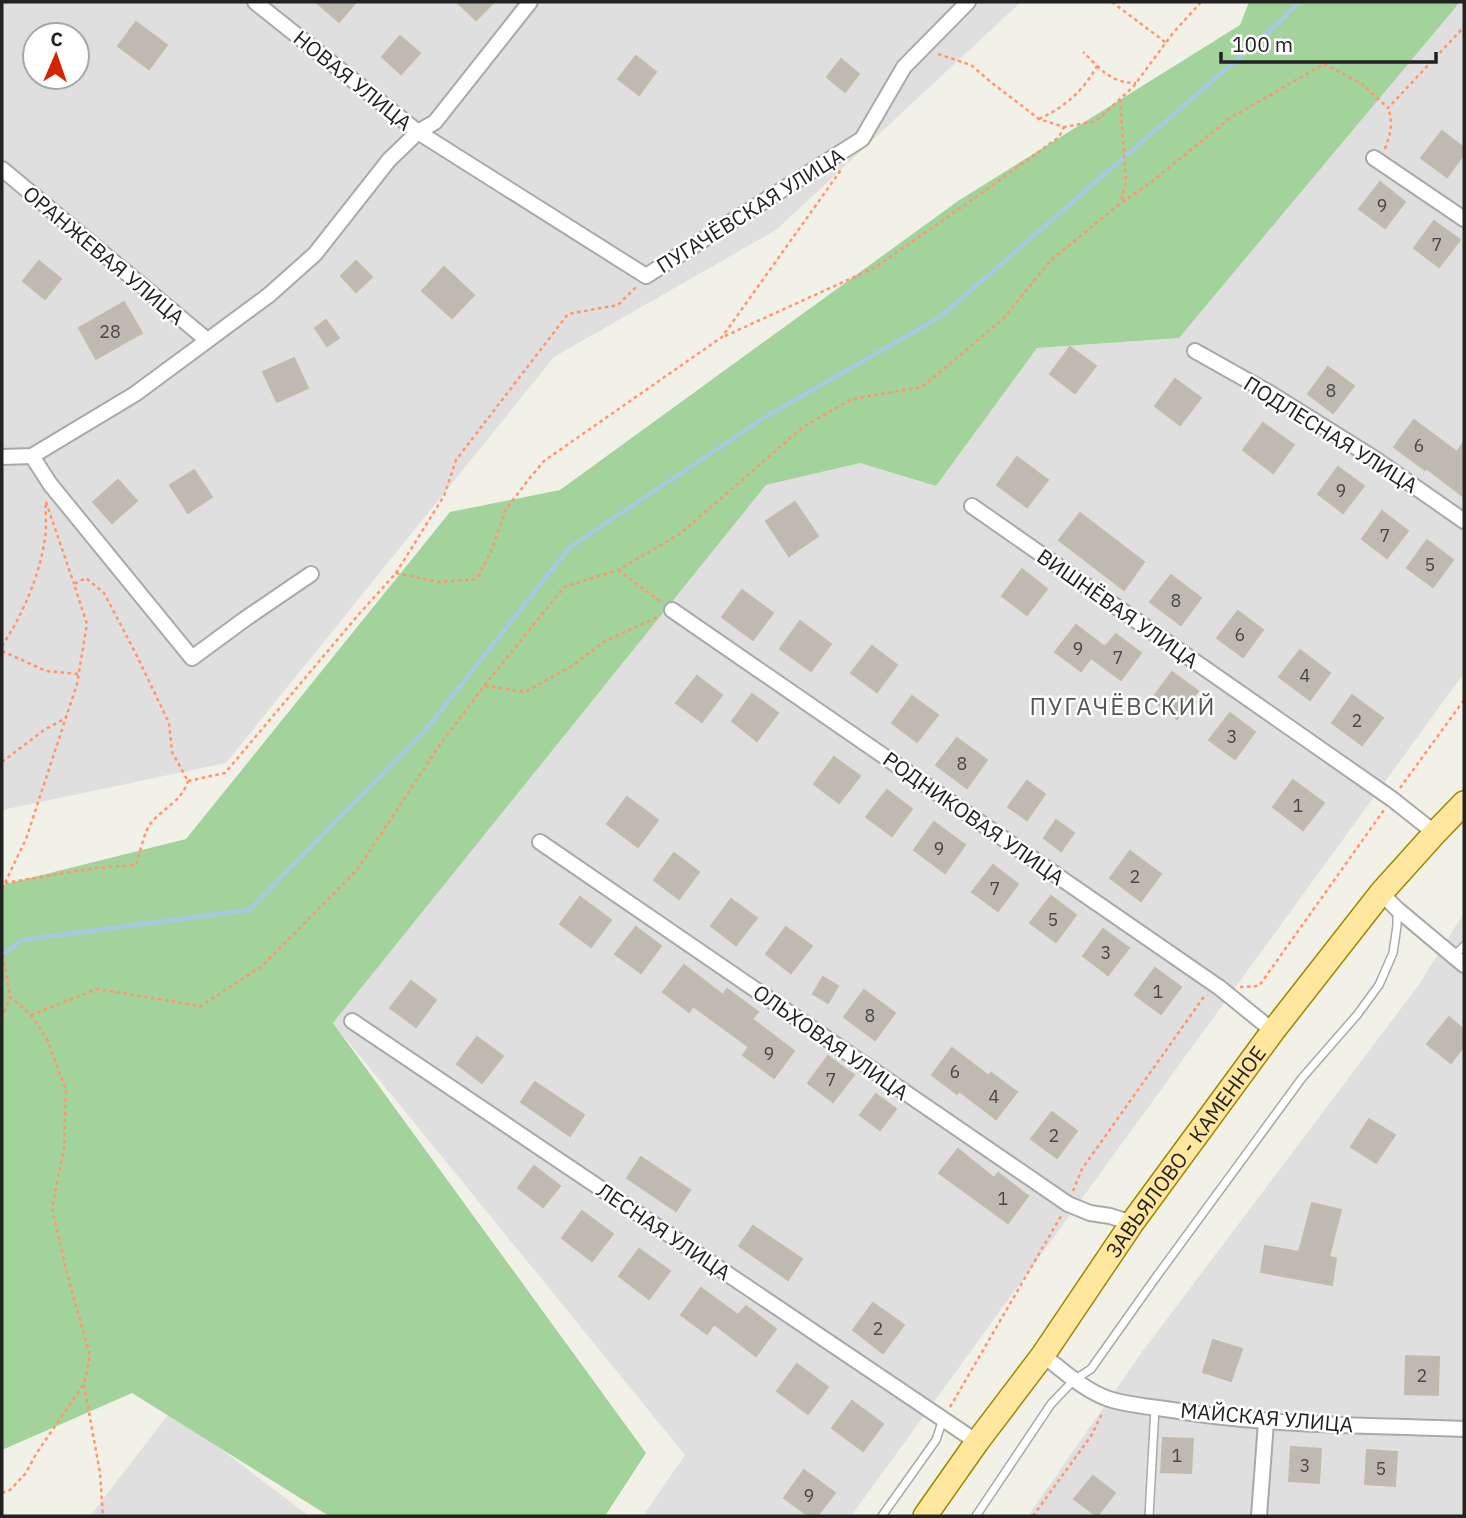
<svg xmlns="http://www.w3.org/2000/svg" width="1466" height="1518" viewBox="0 0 1466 1518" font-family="'IBM Plex Sans',sans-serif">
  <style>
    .residential { fill: #e0dfdf; fill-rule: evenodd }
    .forest { fill: #a2d39b }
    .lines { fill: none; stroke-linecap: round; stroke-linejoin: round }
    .stream { stroke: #a7cae1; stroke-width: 4.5 }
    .building { fill: #bfbab1; stroke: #c5baaa; stroke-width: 2 }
    .service-casing { stroke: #a9a9a9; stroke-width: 10 }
    .minor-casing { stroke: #a9a9a9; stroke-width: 18 }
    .primary-casing { stroke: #9f8700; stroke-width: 26 }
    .path { stroke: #ff956c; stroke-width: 2.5; stroke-dasharray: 3.5 3.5; stroke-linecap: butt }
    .service { stroke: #fff; stroke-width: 7 }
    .minor { stroke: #fff; stroke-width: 14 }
    .primary { stroke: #ffe7a0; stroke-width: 23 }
    .labels { text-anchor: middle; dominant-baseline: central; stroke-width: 5; stroke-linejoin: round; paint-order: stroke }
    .number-label { font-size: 18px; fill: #494846 }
    .street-label { font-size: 21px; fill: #222; stroke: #fff }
    .quarter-label { font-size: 24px; letter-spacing: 2px; fill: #555; stroke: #fff }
  </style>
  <rect width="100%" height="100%" fill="#f2f1e8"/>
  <!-- residential -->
  <g class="residential">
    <path d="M2,2h1019l-245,228 -222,127 -328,406 -224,47zM35,35h42v42h-42z"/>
    <path d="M1460,2h4v671l-613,843h-208l42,-61 -352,-432 433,-538 94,-22 76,23 101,-138 142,-10z"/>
    <path d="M1464,913v603h-436l114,-164 276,-366z"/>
    <path d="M171,1411l138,105h-219z"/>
  </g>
  <!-- forest -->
  <path class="forest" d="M1249,2h211l-281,336 -142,10 -101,138 -76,-23 -94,22 -433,538 313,430 -41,63h-276l-197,-123 -130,57v-565l184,-46 264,-327 110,-22 398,-289 282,-176z"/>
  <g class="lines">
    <!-- stream -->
    <path class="stream" d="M2,955l20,-15 227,-30 174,-177 146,-185 198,-132 173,-99 339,-294 20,-21"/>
  </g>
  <!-- building -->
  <g class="building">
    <path d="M316,2h40l-17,20z"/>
    <path d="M457,2h37l-18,18z"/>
    <path d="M136,22l31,23 -18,24 -31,-23z"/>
    <path d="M400,36l20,17 -19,21 -19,-17z"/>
    <path d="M636,56l20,16 -17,23 -21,-16z"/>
    <path d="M841,59l18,15 -14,18 -18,-15z"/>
    <path d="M1442,131l22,17v6l-17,23 -26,-19z"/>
    <path d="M1380,182l25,20 -20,26 -26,-19z"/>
    <path d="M1434,221l26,19 -21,27 -25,-19z"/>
    <path d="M39,261l22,18 -16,20 -22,-18z"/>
    <path d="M356,261l16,16 -16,15 -15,-16z"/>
    <path d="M444,267l30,28 -22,23 -30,-27z"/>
    <path d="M124,302l18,31 -46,26 -17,-31z"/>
    <path d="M326,320l13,18 -12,8 -12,-18z"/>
    <path d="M1070,347l26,19 -21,27 -25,-19z"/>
    <path d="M294,358l14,30 -31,14 -14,-30z"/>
    <path d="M1328,367l26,19 -21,27 -25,-19z"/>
    <path d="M1175,379l26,19 -21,27 -25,-19z"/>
    <path d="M1414,420l43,32 7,-10v55l-38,-29 -1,2 -31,-23z"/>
    <path d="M1263,423l31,22 -21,28 -30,-23z"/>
    <path d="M1017,457l31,23 -21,27 -30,-22z"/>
    <path d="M1338,467l26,19 -21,27 -25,-19z"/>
    <path d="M194,470l18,27 -24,16 -18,-28z"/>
    <path d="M118,480l19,21 -25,22 -19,-21z"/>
    <path d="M795,502l23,34 -29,20 -23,-35z"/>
    <path d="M1382,511l26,20 -21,27 -25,-19z"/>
    <path d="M1080,513l64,49 -20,28 -65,-50z"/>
    <path d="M1427,540l26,20 -20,27 -26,-19z"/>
    <path d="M1022,569l25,20 -20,26 -25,-19z"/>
    <path d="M1171,575l30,23 -20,27 -31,-23z"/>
    <path d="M742,590l31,23 -20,27 -31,-23z"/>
    <path d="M1238,611l25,19 -20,27 -26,-19z"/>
    <path d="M800,621l31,23 -20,27 -31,-22z"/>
    <path d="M1076,625l29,22 11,-13 25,19 -20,27 -30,-22 -10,13 -26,-19z"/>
    <path d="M872,646l25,19 -20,27 -26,-19z"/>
    <path d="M1300,650l30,23 -20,27 -31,-23z"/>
    <path d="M1172,672l26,19 -21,28 -25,-20z"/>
    <path d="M697,676l25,19 -20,27 -26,-19z"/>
    <path d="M752,694l26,19 -21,28 -25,-20z"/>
    <path d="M1352,695l31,23 -21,27 -30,-22z"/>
    <path d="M912,696l26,19 -21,27 -25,-19z"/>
    <path d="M1230,713l25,19 -20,27 -26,-19z"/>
    <path d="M957,738l30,22 -20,28 -31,-23z"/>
    <path d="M834,757l26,19 -21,27 -25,-19z"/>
    <path d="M1293,780l31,23 -21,27 -30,-23z"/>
    <path d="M1027,781l18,13 -18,26 -19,-13z"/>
    <path d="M887,790l25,19 -20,27 -26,-19z"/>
    <path d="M627,797l31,23 -20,27 -31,-23z"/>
    <path d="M1056,820l18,13 -13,18 -17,-13z"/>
    <path d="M934,822l31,23 -20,28 -31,-23z"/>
    <path d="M1130,851l31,23 -20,27 -31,-23z"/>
    <path d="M674,853l25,19 -20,27 -25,-19z"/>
    <path d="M993,865l25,19 -20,27 -26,-19z"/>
    <path d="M1051,896l25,19 -20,27 -26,-19z"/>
    <path d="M580,897l31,23 -20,27 -31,-23z"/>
    <path d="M731,899l26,19 -21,27 -25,-19z"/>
    <path d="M636,927l25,19 -20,27 -26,-19z"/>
    <path d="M786,927l26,19 -21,27 -25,-19z"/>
    <path d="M1103,929l26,19 -21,27 -25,-19z"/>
    <path d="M684,965l39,30 4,-6 31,23 -6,7 42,32 -20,27 -31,-23 6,-8 -56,-41 -4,6 -26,-20z"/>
    <path d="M1155,968l26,19 -20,27 -26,-19z"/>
    <path d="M823,977l15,9 -10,17 -15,-9z"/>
    <path d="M411,981l25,19 -20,27 -26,-19z"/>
    <path d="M864,990l31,23 -20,27 -31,-23z"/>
    <path d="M1449,1017l15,13v16l-13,17 -24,-19z"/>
    <path d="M477,1037l26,19 -21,27 -25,-19z"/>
    <path d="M952,1048l37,28 2,-3 26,19 -21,27 -37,-28 -2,3 -25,-19z"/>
    <path d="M828,1056l26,19 -21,27 -25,-19z"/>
    <path d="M535,1082l49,33 -14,21 -49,-34z"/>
    <path d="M876,1094l20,15 -16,21 -20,-15z"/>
    <path d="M1052,1112l25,19 -20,27 -26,-19z"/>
    <path d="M1369,1119l26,16 -19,28 -25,-16z"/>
    <path d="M958,1149l36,29 4,-5 30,23 -20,27 -69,-50z"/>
    <path d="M641,1157l49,33 -14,21 -49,-33z"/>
    <path d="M534,1166l26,20 -17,21 -25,-19z"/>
    <path d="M1312,1203l29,7 -12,47 7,1 -4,27 -71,-13 4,-26 34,6z"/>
    <path d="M582,1211l31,23 -21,27 -30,-23z"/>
    <path d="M753,1226l49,33 -14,21 -49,-34z"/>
    <path d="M639,1249l31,22 -21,28 -30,-23z"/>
    <path d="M701,1288l37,27 8,-9 30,23 -20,27 -42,-32 -7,10 -26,-19z"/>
    <path d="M873,1303l31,22 -21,28 -30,-23z"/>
    <path d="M1213,1340l29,9 -11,32 -28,-9z"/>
    <path d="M1406,1356l33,1 -1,38 -33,-1z"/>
    <path d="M797,1364l31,23 -20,27 -31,-23z"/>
    <path d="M852,1401l31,23 -20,27 -31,-23z"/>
    <path d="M1163,1438l30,1 -2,34 -30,-1z"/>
    <path d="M1291,1447l30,2 -2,34 -30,-2z"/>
    <path d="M1367,1450l30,2 -2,34 -30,-2z"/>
    <path d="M804,1470l31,23 -18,23h-8l-25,-18z"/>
    <path d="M1093,1476l22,17 -18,23 -23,-17z"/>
  </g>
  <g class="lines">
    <!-- service casing -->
    <g class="service-casing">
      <g id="service">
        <path d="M1454,956l10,-10"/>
        <path d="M882,1516l54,-76 7,-21"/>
        <path d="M976,1516l75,-112 23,-24 17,-11 63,-89 148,-202 55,-63 22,-30 14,-32 4,-27v-17"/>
        <path d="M1149,1516l6,-108"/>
      </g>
    </g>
    <!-- minor casing -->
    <g class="minor-casing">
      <g id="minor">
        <path d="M255,2l163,130 228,144 216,-137 42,-72 64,-65"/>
        <path d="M1374,158l90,61"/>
        <path d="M2,169l205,171"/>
        <path d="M1195,351l73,41 107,67 89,62"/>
        <path d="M32,456l18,28 142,174 53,-39 66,-45"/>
        <path d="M2,457l30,-1 103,-62 134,-99 46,-41 74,-94 29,-28 17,-10 95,-120"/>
        <path d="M972,506l420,293 43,34"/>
        <path d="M672,610l548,378 53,43"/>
        <path d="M540,842l528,362 22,9 20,3 22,7"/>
        <path d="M1381,893l16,16 67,56"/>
        <path d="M352,1021l625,421"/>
        <path d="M1043,1355c19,15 42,36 66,44 17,6 45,8 63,11 96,16 195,15 292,19"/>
        <path d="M1259,1516l7,-94"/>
      </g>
    </g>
    <!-- primary casing -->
    <g class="primary-casing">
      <g id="primary">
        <path id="s1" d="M925,1516l52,-74 66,-87 89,-132 141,-192 108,-138 54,-60 29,-30"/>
      </g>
    </g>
    <!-- path -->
    <g class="path">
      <path d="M1112,2l53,40"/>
      <path d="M938,54l33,11 21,18 47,36 25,8 32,-6 37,-34 40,-54 28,-31"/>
      <path d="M1097,66c12,11 22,17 39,17"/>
      <path d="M1120,99l6,82 -5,22"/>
      <path d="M1039,119c26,-12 44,-28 58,-53l-14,-14"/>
      <path d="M1385,149c5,-15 9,-25 3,-41"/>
      <path d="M725,336l151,-69 107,-75 76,-55 5,-10"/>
      <path d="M46,502l28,82"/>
      <path d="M618,570l42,31"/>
      <path d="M396,573l48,-77 12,-36 112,-146 50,-9 18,-18"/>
      <path d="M2,646c21,-32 37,-69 43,-107 2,-12 0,-26 1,-38"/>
      <path d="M2,651l44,20 32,3"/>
      <path d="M485,686l40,6 47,-26 33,-25 55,-25"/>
      <path d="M2,762l42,-32 22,-12"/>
      <path d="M188,781l37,-8 134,-159 37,-41 42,9 39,-3 15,-30 14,-40 23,-30 15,-18 178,-124 119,-167"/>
      <path d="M1400,788l64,-88"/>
      <path d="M5,883l90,-15 41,-3c4,-11 8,-34 15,-42 12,-15 31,-22 37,-42"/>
      <path d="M2,889l24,-50 51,-155 10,-60 -13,-40 12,-6 18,15 32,61 33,69 3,29 16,29"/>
      <path d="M2,948l8,49 21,18 66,-26 104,17 61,-40 95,-96 82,-124 45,-60 80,-99 54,-17 63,-37 122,-106 49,-28 70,-12 80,-67 49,-60 70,-57 29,-20 80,-65 94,-54 37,19 27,25 76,-81"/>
      <path d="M1240,987l19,-1 125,-176"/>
      <path d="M31,1015l16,24 19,51 -2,59 -12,59 15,66 23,81 -6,30 16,88 3,43"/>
      <path d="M2,1019l8,-22"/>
      <path d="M1073,1191l9,-22 121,-171 4,-3"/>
      <path d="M950,1407l111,-191"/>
      <path d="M2,1493l8,-3 16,-17 10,-19 47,-69"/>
      <path d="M1033,1516l58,-80 12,-24"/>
    </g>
    <!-- service -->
    <use href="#service" class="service"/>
    <!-- minor -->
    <use href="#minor" class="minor"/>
    <!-- primary -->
    <use href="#primary" class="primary"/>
  </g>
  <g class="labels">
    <!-- number labels -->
    <g class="number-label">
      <text x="1382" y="205">9</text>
      <text x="1437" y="244">7</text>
      <text x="110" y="331">28</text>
      <text x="1331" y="390">8</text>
      <text x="1419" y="445">6</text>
      <text x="1341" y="490">9</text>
      <text x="1385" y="535">7</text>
      <text x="1430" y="564">5</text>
      <text x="1176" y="600">8</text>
      <text x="1240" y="634">6</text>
      <text x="1078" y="648">9</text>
      <text x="1118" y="657">7</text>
      <text x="1305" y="675">4</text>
      <text x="1357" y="720">2</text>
      <text x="1232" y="736">3</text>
      <text x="962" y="763">8</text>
      <text x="1298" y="805">1</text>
      <text x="939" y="848">9</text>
      <text x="1135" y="876">2</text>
      <text x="995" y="888">7</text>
      <text x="1053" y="919">5</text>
      <text x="1106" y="952">3</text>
      <text x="1158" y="991">1</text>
      <text x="870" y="1015">8</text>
      <text x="769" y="1053">9</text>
      <text x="955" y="1071">6</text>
      <text x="831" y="1079">7</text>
      <text x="994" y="1096">4</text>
      <text x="1054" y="1135">2</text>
      <text x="1003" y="1198">1</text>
      <text x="878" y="1328">2</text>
      <text x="1422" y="1375">2</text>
      <text x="1177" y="1455">1</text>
      <text x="1305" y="1465">3</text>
      <text x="1381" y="1468">5</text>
      <text x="809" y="1495">9</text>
    </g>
    <!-- street labels -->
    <g class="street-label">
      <text transform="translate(353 80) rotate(39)">НОВАЯ УЛИЦА</text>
      <text transform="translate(750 210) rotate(-32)">ПУГАЧЁВСКАЯ УЛИЦА</text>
      <text transform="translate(104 255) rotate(40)">ОРАНЖЕВАЯ УЛИЦА</text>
      <text transform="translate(1331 434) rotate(32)">ПОДЛЕСНАЯ УЛИЦА</text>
      <text transform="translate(1118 608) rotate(35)">ВИШНЁВАЯ УЛИЦА</text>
      <text transform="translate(974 818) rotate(35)">РОДНИКОВАЯ УЛИЦА</text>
      <text transform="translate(831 1042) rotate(35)">ОЛЬХОВАЯ УЛИЦА</text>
      <text stroke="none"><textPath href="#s1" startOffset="448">ЗАВЬЯЛОВО - КАМЕННОЕ</textPath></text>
      <text transform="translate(664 1231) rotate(34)">ЛЕСНАЯ УЛИЦА</text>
      <text transform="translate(1267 1417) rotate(5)">МАЙСКАЯ УЛИЦА</text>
    </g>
    <!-- quarter labels -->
    <g class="quarter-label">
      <text x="1123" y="706">ПУГАЧЁВСКИЙ</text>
    </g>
  </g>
  <!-- border -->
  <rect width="1466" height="1518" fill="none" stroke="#222222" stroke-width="7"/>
  <!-- north arrow -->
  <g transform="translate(56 56) rotate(2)"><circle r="33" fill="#ffffff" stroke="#a7a7a7" stroke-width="2"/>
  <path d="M0-5L12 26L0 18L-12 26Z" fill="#d32500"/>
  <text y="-10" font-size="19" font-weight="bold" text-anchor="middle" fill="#222222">С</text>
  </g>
  <!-- scale -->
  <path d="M1221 52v10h215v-10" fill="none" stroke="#222222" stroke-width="3.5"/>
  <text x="1232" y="52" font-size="21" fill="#222222" stroke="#ffffff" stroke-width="5" paint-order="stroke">100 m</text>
</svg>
